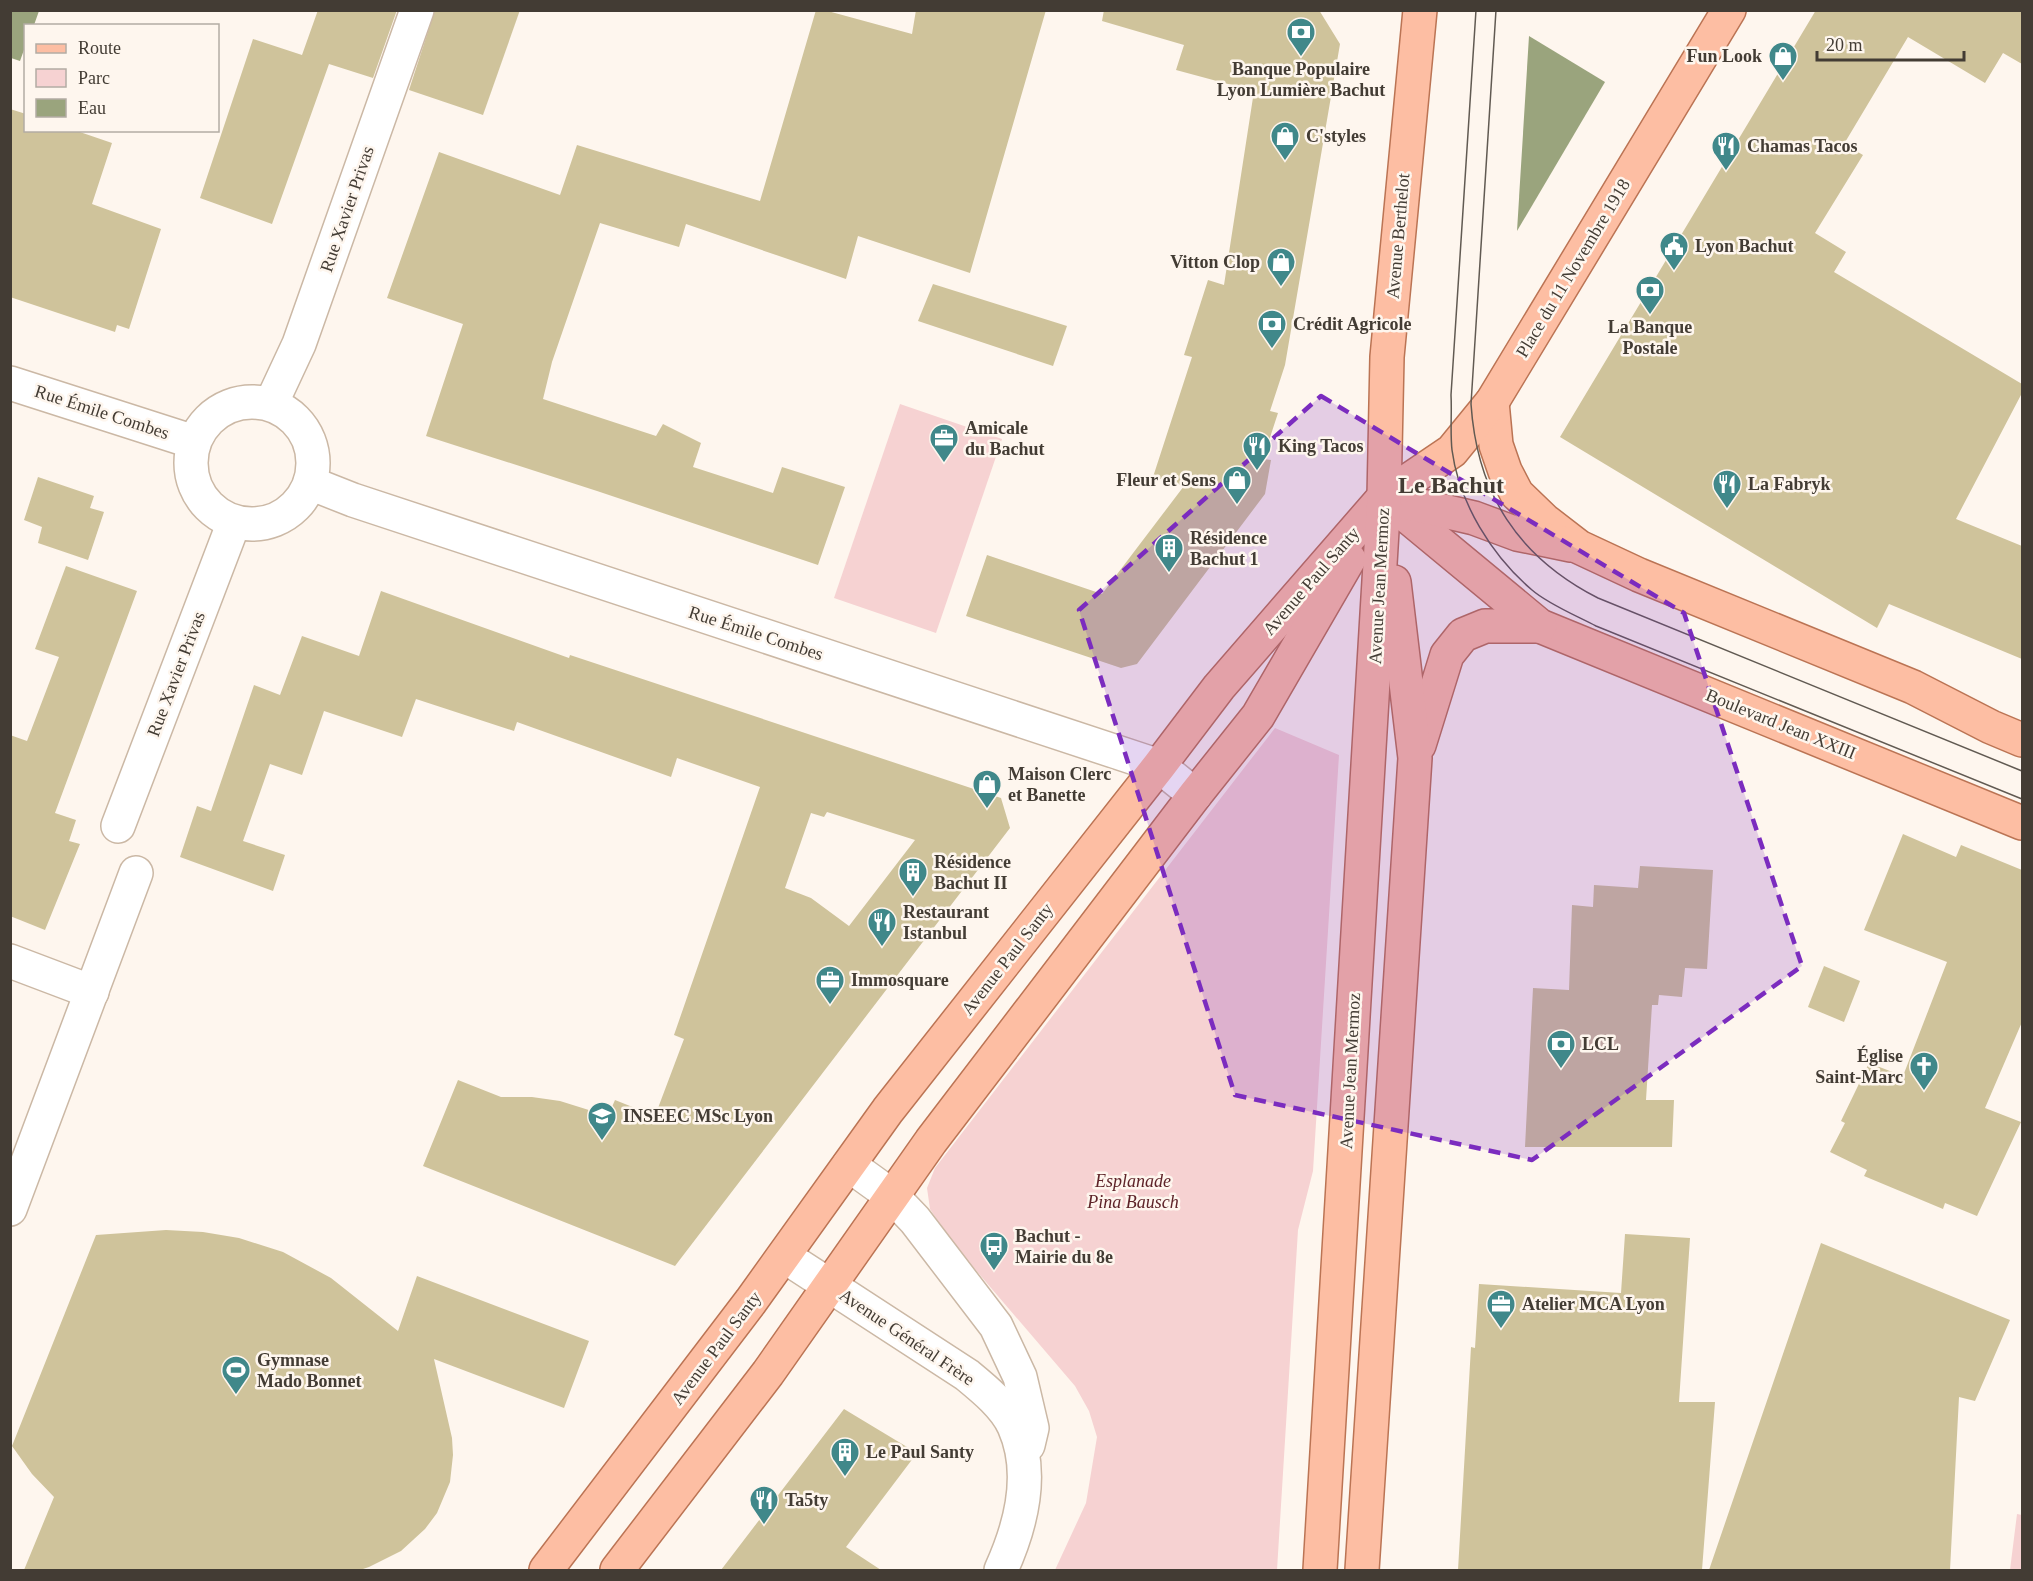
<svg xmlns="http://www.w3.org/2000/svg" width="2033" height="1581" viewBox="0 0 2033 1581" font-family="Georgia,serif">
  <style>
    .green { fill: #f6d2d2 }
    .water { fill: #9aa47d }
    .building { fill: #cfc39b; fill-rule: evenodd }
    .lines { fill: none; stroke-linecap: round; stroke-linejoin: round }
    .minor-casing { stroke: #cbb8a5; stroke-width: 36 }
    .major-casing { stroke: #bb7454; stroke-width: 36 }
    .minor { stroke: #fff; stroke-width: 33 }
    .major { stroke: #fdbea3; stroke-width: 33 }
    .tram { stroke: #615a52; stroke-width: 1.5 }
    .marked { fill: #7b2cbf; fill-opacity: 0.2; stroke: #7b2cbf; stroke-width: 4.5; stroke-dasharray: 12 8; stroke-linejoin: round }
    .labels { text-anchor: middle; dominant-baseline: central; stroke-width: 5; stroke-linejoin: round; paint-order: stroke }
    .poi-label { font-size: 18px; font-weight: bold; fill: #433c34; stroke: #fef6ee; text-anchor: start }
    .street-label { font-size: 18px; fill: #433c34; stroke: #fef6ee }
    .park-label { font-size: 18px; font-style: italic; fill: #5e2429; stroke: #fef6ee }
    .district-label { font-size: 24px; font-weight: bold; fill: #433c34; stroke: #fef6ee }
  </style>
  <rect width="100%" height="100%" fill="#fef6ee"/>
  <!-- green -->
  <g class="green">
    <path d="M900,404l102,35 -66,194 -102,-35z"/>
    <path d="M1275,728l64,27 -26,416 -15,59 -21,340h-222l31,-67 11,-66 -8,-26 -14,-25 -125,-146 -20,-31 -3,-21 8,-20z"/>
    <path d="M2017,1514l5,1v55h-12z"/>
  </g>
  <!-- water -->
  <g class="water">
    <path d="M10,11h29l-5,14 -8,1 -1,21 -5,14 -9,-3z"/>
    <path d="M1529,36l76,46 -88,149z"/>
  </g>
  <!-- building -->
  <g class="building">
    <path d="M318,10h79l-24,68 -44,-14 -57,160 -72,-26 53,-159 49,16z"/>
    <path d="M435,10h85l-37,105 -74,-25z"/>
    <path d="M816,10h8l88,24 4,-24h130l-76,263 -112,-37 -12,43 -160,-55 -7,23 -79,-24 -48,139 -9,37 113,37 7,-12 38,19 -8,24 80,26 9,-26 63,20 -27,78 -221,-74 -171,-55 37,-112 -76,-26 52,-146 121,43 17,-50 183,56z"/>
    <path d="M1104,10h215l21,34 -55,321 -15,46 8,2 -15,46 8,1 -6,34 -128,170 -16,4 -155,-52 21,-61 115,39 82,-108 -31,-9 39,-120 -8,-2 24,-75 16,5 30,-194 -78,-21 8,-25 -82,-24z"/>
    <path d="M1816,10h206v54l-19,-11 -18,30 -77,-46 -64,107 19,11 -48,78 31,19 -12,20 188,112v9l-66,126 66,27v113l-133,-55 -12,24 -317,-191z"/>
    <path d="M10,109l16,5v16h48l38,13 -20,61 69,25 -32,100 -12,-4 -2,7 -105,-35z"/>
    <path d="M933,284l134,42 -14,40 -135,-45z"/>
    <path d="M38,477l56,19 -4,12 14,4 -16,48 -50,-17 4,-16 -18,-7z"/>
    <path d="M66,566l71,25 -82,222 21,7 -7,21 11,3 -35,86 -35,-14v-181l17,6 32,-84 -24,-8z"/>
    <path d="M381,591l188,67 1,-3 431,143 9,30 -335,438 -252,-100 35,-86 43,17h31l28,4 48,15 7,-16 40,16 29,-77 -10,-4 86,-248 -83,-29 -6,19 -154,-55 -3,9 -98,-32 -14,38 -78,-26 -22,64 -32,-11 -27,77 42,14 -12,36 -93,-34 17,-51 14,5 43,-126 26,10 22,-59 57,20zM827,812l88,28 -66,86 -38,-28 -26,-10 26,-75 13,4z"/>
    <path d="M1903,834l53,23 5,-12 61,25v152l-37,86 36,14 -44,94 -32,-13 -2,6 -79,-33 3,-6 -37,-18 15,-29 -4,-2 28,-58 34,13 44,-114 -83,-32z"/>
    <path d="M1640,866l73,4 -6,99 -22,-1 -3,29 -23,-2 -1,10h-6l-6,95h28l-2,47h-147l8,-159 36,2 3,-85 21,2 1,-22 44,3z"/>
    <path d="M1824,966l36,15 -16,41 -36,-15z"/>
    <path d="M166,1230l37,2 36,6 44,14 48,26 67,53 19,-55 172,65 -25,67 -130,-49 18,79 1,17 -3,27 -13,31 -12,16 -24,22 -32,16 -9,3h-336l30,-73 -22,-23 -20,-28 84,-211z"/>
    <path d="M1625,1234l65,4 -11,164h36l-13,168h-244l13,-223 4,1 4,-64 142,9z"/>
    <path d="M1821,1243l189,77 -35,81 -16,-4 -9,173h-241z"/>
    <path d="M844,1409l73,44 -71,94 35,23h-160z"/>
  </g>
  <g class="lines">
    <!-- minor casing -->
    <g class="minor-casing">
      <g id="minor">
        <path d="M10,383l184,59"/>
        <circle cx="252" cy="463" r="61"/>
        <path d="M271,404l28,-60 118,-334"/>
        <path d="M310,483l43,17 806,266 36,29"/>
        <path d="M118,826l116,-304"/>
        <path d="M10,961l82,31"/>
        <path d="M849,1165l43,31 23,24 81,106 24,51 12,51 -4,17"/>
        <path d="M10,1209l126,-336"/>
        <path d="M784,1256l183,119c17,14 38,31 47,51 21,47 7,100 -13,144"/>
      </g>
    </g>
    <!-- major casing -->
    <g class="major-casing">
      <g id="major">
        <path d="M1492,402l4,43 9,26 12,23 27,26 35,27 60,28 274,112 78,40 31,13"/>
        <path d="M1384,497l156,129 482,197"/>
        <path d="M1392,499l82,19 43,16 54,11"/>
        <path d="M1419,745l28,-90 16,-20 22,-9h55"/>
        <path d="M546,1570l205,-269 137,-191 271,-344 60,-79 165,-190 68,-46 40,-49 237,-392"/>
        <path d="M617,1570l151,-197 163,-232 264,-346 63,-79 91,-157"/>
        <path d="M1320,1570l64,-1073 3,-140 33,-347"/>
        <path d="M1362,1570l53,-812 -21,-176"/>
      </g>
    </g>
    <!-- minor -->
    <use href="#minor" class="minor"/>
    <!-- major -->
    <use href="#major" class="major"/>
    <!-- tram -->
    <g class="tram">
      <path d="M1476,10l-25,385c1,18 -1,37 1,55 7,53 40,106 80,140 16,14 45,26 64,36l426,173"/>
      <path d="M1496,10l-25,394c6,90 47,153 127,194l424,173"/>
    </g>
  </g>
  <!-- marked area -->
  <path class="marked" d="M1321,396l363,217 118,353 -270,194 -297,-65 -156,-485z"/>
  <!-- icons -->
  <defs>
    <g id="bank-pin" transform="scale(1.5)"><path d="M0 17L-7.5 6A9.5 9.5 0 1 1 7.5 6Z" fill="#40888a" stroke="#fef6ee"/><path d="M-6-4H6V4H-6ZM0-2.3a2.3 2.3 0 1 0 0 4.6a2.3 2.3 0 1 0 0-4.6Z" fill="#fff"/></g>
    <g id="shop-pin" transform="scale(1.5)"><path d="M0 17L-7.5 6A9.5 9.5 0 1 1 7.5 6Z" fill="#40888a" stroke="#fef6ee"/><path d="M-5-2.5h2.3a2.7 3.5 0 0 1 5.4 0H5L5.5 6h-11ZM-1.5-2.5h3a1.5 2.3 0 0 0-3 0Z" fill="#fff"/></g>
    <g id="restaurant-pin" transform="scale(1.5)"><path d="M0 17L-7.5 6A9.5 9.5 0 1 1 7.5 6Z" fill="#40888a" stroke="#fef6ee"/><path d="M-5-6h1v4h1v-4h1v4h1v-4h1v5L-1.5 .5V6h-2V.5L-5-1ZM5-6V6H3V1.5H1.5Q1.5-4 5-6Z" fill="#fff"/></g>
    <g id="civic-pin" transform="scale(1.5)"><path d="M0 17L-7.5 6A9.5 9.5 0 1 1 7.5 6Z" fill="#40888a" stroke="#fef6ee"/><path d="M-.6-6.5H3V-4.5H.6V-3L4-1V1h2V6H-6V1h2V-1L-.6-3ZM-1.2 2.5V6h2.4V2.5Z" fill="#fff"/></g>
    <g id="office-pin" transform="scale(1.5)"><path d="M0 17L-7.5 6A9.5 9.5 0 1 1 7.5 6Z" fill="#40888a" stroke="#fef6ee"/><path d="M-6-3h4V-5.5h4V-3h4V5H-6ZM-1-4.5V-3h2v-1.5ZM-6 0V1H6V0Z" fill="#fff"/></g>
    <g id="building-pin" transform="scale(1.5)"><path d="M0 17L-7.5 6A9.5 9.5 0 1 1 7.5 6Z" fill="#40888a" stroke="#fef6ee"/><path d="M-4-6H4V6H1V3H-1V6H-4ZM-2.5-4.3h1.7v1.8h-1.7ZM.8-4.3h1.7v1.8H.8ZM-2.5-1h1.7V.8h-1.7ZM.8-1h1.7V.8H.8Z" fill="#fff"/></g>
    <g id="church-pin" transform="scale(1.5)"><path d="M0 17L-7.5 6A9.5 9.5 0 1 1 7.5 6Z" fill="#40888a" stroke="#fef6ee"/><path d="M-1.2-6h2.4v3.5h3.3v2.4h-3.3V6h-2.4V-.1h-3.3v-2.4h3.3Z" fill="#fff"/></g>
    <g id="university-pin" transform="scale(1.5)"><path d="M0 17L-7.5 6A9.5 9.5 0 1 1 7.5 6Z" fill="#40888a" stroke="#fef6ee"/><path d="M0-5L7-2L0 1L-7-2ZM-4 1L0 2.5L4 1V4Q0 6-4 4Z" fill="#fff"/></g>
    <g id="bus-pin" transform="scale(1.5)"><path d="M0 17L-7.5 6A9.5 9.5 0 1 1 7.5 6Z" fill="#40888a" stroke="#fef6ee"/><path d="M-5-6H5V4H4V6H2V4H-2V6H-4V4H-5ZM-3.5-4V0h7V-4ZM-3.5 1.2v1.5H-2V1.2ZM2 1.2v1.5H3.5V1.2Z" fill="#fff"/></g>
    <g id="stadium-pin" transform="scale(1.5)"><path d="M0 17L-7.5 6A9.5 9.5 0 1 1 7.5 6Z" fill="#40888a" stroke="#fef6ee"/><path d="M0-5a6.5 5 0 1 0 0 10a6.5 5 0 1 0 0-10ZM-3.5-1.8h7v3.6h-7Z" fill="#fff"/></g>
  </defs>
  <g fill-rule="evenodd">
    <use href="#bank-pin" x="1301" y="32"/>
    <use href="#shop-pin" x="1783" y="56"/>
    <use href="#shop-pin" x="1285" y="136"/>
    <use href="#restaurant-pin" x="1726" y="146"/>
    <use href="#civic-pin" x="1674" y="246"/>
    <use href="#shop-pin" x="1281" y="262"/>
    <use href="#bank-pin" x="1650" y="290"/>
    <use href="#bank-pin" x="1272" y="324"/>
    <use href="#office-pin" x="944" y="438"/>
    <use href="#restaurant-pin" x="1257" y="446"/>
    <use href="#shop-pin" x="1237" y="480"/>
    <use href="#restaurant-pin" x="1727" y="484"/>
    <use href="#building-pin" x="1169" y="548"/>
    <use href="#shop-pin" x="987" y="784"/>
    <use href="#building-pin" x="913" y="872"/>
    <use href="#restaurant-pin" x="882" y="922"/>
    <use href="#office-pin" x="830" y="980"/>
    <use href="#bank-pin" x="1561" y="1044"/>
    <use href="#church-pin" x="1924" y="1066"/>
    <use href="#university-pin" x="602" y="1116"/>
    <use href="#bus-pin" x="994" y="1246"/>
    <use href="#office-pin" x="1501" y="1304"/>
    <use href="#stadium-pin" x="236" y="1370"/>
    <use href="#building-pin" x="845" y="1452"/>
    <use href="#restaurant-pin" x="764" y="1500"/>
  </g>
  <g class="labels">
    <!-- poi labels -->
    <g class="poi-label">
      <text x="1762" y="56" text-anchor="end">Fun Look</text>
      <text x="1301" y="69" text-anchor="middle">Banque Populaire<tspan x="1301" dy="21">Lyon Lumière Bachut</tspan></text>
      <text x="1306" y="136">C'styles</text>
      <text x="1747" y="146">Chamas Tacos</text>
      <text x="1695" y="246">Lyon Bachut</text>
      <text x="1260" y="262" text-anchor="end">Vitton Clop</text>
      <text x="1293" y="324">Crédit Agricole</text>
      <text x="1650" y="327" text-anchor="middle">La Banque<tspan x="1650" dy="21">Postale</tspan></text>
      <text x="965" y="428">Amicale<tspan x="965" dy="21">du Bachut</tspan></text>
      <text x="1278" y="446">King Tacos</text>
      <text x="1216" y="480" text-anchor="end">Fleur et Sens</text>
      <text x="1748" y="484">La Fabryk</text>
      <text x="1190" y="538">Résidence<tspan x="1190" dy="21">Bachut 1</tspan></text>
      <text x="1008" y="774">Maison Clerc<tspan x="1008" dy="21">et Banette</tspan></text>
      <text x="934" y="862">Résidence<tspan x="934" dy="21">Bachut II</tspan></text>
      <text x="903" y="912">Restaurant<tspan x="903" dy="21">Istanbul</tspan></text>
      <text x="851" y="980">Immosquare</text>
      <text x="1582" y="1044">LCL</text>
      <text x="1903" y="1056" text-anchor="end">Église<tspan x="1903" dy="21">Saint-Marc</tspan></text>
      <text x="623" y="1116">INSEEC MSc Lyon</text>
      <text x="1015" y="1236">Bachut -<tspan x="1015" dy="21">Mairie du 8e</tspan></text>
      <text x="1522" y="1304">Atelier MCA Lyon</text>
      <text x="257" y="1360">Gymnase<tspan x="257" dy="21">Mado Bonnet</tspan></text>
      <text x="866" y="1452">Le Paul Santy</text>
      <text x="785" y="1500">Ta5ty</text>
    </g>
    <!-- street labels -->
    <g class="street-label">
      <text transform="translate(347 209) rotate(-71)">Rue Xavier Privas</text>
      <text transform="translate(1398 236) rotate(-85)">Avenue Berthelot</text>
      <text transform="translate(1573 268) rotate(-59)">Place du 11 Novembre 1918</text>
      <text transform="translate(102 412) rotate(18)">Rue Émile Combes</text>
      <text transform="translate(1311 581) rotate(-49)">Avenue Paul Santy</text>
      <text transform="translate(1379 586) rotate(-87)">Avenue Jean Mermoz</text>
      <text transform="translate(756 633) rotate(18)">Rue Émile Combes</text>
      <text transform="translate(176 674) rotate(-69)">Rue Xavier Privas</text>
      <text transform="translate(1781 724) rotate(22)">Boulevard Jean XXIII</text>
      <text transform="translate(1007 959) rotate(-52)">Avenue Paul Santy</text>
      <text transform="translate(1350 1071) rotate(-87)">Avenue Jean Mermoz</text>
      <text transform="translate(907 1337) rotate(34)">Avenue Général Frère</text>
      <text transform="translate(716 1348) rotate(-53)">Avenue Paul Santy</text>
    </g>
    <!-- park labels -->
    <g class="park-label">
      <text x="1133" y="1181">Esplanade<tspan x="1133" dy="21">Pina Bausch</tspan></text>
    </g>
    <!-- district labels -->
    <g class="district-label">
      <text x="1451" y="485">Le Bachut</text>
    </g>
  </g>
  <!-- border -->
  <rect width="2033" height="1581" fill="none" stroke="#433c34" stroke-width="24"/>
  <!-- legend -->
  <rect x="24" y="24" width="195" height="108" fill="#fef6ee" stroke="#b3aca4" stroke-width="1.5"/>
  <rect x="36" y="44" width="30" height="9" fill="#fdbea3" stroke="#b3aca4" stroke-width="1.5"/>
  <text x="78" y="54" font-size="18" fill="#433c34">Route</text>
  <rect x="36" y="69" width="30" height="18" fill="#f6d2d2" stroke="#b3aca4" stroke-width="1.5"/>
  <text x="78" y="84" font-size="18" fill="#433c34">Parc</text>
  <rect x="36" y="99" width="30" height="18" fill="#9aa47d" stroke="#b3aca4" stroke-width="1.5"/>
  <text x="78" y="114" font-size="18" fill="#433c34">Eau</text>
  <!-- scale -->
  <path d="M1817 51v9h147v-9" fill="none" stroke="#433c34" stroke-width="3"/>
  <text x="1826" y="51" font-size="18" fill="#433c34" stroke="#fef6ee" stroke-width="4.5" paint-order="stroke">20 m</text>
</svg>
